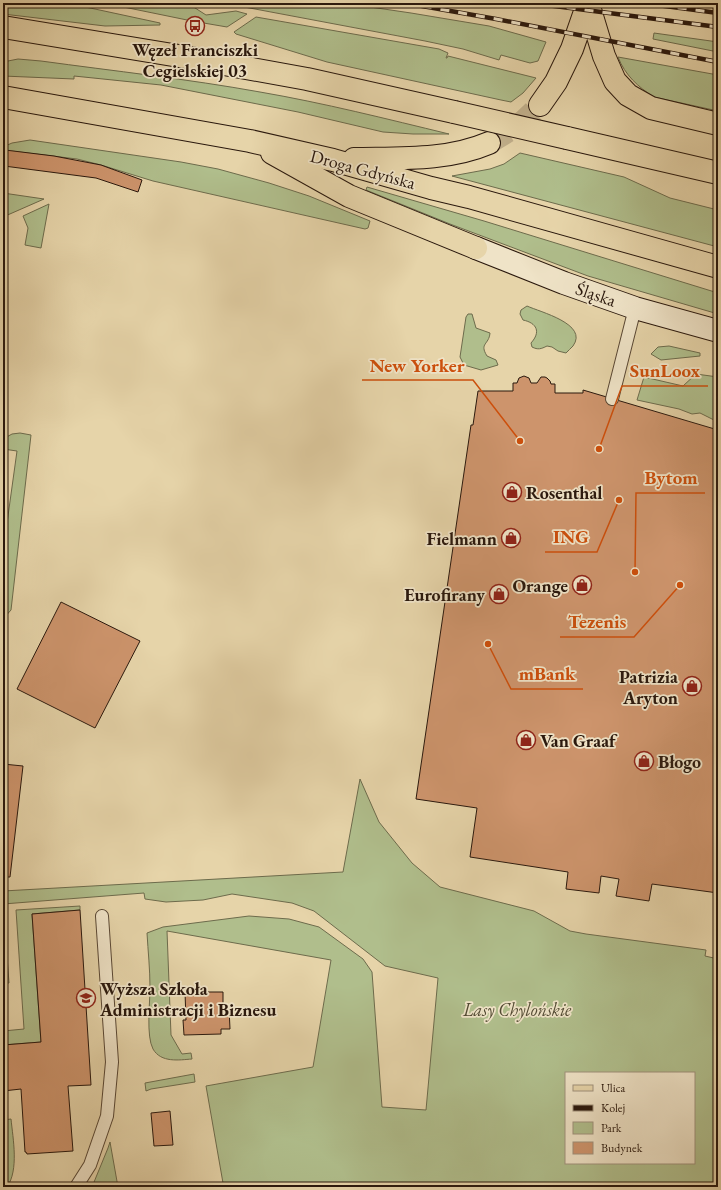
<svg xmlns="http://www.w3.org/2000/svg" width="721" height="1190" viewBox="0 0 721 1190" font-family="'EB Garamond',serif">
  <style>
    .green { fill: #b0be8c; stroke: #6d6b4c; fill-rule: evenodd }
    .building { fill: #cd946c; stroke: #2a180d }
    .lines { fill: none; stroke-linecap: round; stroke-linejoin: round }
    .primary-tunnel { stroke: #c0ae8a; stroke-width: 22; stroke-dasharray: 22 11; stroke-linecap: butt }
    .lane-casing { stroke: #594734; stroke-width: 14 }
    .secondary-casing { stroke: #2a180d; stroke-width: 24 }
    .primary-casing { stroke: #2a180d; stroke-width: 24 }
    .lane { stroke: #efe3c7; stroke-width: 12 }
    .secondary { stroke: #efe3c7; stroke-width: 22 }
    .primary { stroke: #e6d4a9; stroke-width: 22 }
    .rail-casing { stroke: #2a180d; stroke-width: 4.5 }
    .rail { stroke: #efe3c7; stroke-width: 3; stroke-dasharray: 9; stroke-linecap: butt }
    .primary-bridge-casing { stroke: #2a180d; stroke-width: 24; stroke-linecap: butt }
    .primary-bridge { stroke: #e6d4a9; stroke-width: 22 }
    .labels { text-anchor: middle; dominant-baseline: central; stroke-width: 3.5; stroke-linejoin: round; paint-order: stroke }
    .poi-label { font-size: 18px; font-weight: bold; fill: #2a180d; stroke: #efe3c7; text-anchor: start }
    .street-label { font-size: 18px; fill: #2a180d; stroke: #efe3c7 }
    .park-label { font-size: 18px; font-style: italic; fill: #524a33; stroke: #efe3c7 }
    .leader { fill: none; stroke: #cc4f0c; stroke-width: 1.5 }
    .callout-dot { fill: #cc4f0c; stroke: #efe3c7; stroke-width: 1.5 }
    .callout-label { font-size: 19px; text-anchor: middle; font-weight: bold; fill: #cc4f0c; stroke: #efe3c7; stroke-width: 3.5; stroke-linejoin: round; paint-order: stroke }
  </style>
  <rect width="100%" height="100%" fill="#e6d4a9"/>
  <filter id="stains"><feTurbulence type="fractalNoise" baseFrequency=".005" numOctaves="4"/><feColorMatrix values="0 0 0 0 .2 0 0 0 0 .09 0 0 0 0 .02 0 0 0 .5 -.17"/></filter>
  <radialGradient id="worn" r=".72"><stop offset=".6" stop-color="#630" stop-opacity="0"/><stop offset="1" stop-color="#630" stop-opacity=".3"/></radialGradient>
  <!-- green -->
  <g class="green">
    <path d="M3,3h64l93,20v2l-55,1 -102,-12z"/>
    <path d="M104,3h64l24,3 14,9 30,-4 11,3 -20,13 -35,-6z"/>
    <path d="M231,3h112l68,10 78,13 57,16 -8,19 -8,2 -29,-8 -2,5 -36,-11 -38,-8 -186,-35z"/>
    <path d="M256,17l183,32 9,4 -2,5h1l1,-2 88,22 -13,15 -12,9 -10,-2 -174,-38 -91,-28 -2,-2z"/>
    <path d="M654,33l64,9v10l-65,-13z"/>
    <path d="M618,57l100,18v36l-64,-14c-16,-10 -29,-22 -36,-40z"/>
    <path d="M18,59l23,2c73,10 147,18 219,31 64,11 127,27 189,42h-36l-30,-2 -85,-20 -137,-27 -87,-9v3l-71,-3v-14z"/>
    <path d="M30,140l151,22 37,7 51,14 40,13 61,25 -2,7 -3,1 -212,-48 -52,-16 -24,-6 -74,-9v-3l9,-4z"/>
    <path d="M520,153l104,24 46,21 48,12v37l-266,-71 38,-7 14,-5z"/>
    <path d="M367,187l117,34 234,72v21l-130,-38 -138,-52 -84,-34z"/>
    <path d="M3,193l41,6 -41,18z"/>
    <path d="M49,204l-8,44 -16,-3 3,-17 -5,-12z"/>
    <path d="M527,306c13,6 62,18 46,40 -2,2 -5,5 -7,7l-8,-2 -6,-4 -5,-1c-6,3 -9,4 -15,1l-1,-4c10,-11 6,-20 -8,-23l-3,-6 1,-4z"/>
    <path d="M468,314h4l4,14 14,5c-1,12 -11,10 -3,23l9,4 2,5 -17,5 -17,-5 -4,-8 6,-40z"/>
    <path d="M669,346l31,7v3l-39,4 -10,-6 7,-7z"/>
    <path d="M696,374l22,3v45l-18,-9 -8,1 -13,-5 -42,-9 7,-23 39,9z"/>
    <path d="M20,433l11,2 -20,175 -8,9v-67l14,-101 -14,-2v-10l9,-5z"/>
    <path d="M360,779l19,43 33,41 28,24 94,24 36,20 16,3 120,16 -1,6 13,3v228h-519l24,-4 -17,-97 107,-19 18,-107 -164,-29 4,104 11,19 9,-1 1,6c-13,1 -31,4 -39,-10 -7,-13 -3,-46 -3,-61 0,-19 -2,-37 -3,-55l16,-6 86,-11 40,3 30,8 44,32 9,13 10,135 44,3 12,-132 -53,-12 -71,-55 -22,-8 -60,-9 -29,6 -37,2 -21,-3 -1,-6 -141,11v-13l340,-19zM566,1073h128v90h-128z"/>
    <path d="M80,906v4l-48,4 9,128 -38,3v-14l21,-2 -8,-119z"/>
    <path d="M5,929l4,54h-6v-53z"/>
    <path d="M194,1074l1,8 -44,7 -5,2 -1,-8z"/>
    <path d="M11,1119c2,20 8,51 -4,68h-4v-67z"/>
    <path d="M110,1142l8,45h-26l16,-39z"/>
  </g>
  <!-- building -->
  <g class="building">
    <path d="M5,150l49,6 47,9 41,15 -4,12 -42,-14 -92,-12z"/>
    <path d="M524,376l5,2 2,5h6l4,-6h4l2,1 3,3 1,3h4v9h28v-3l135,40v463l-66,-9 -3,17 -33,-5 3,-17 -18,-3 -2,17 -33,-4 2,-17 -98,-15 7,-49 -61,-9 55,-374h2l5,-34h35v-8h4l2,-5z"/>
    <path d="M61,602l79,39 -45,87 -78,-39z"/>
    <path d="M3,764l20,2 -13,111h-7z"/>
    <path d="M80,910l11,175 -23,1 5,65 -46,3 -1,-2h-1l-4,-63 -18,2v-46l38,-3 -9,-128z"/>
    <path d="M185,992h19l2,1 1,-1h16v17l6,-1 1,21h-9v5l-37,1 -1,-15h3z"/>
    <path d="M170,1111l3,34 -19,1 -3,-33z"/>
  </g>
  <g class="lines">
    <!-- primary-tunnel -->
    <path class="primary-tunnel" d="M489,143l30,-18 21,-20"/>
    <!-- lane casing -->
    <g class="lane-casing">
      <g id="lane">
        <path d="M612,399l23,-91"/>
        <path d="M76,1187l14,-22 17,-49 5,-54 -10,-146"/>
      </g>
    </g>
    <!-- secondary casing -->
    <g class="secondary-casing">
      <path id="secondary" d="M476,248l88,35 71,25 83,23"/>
    </g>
    <!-- primary casing -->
    <g class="primary-casing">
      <g id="primary">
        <path d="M588,3l16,53 11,25 13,14 23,13 67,16"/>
        <path d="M3,27l188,31 116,21 147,33"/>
        <path d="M3,97l247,44 83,19 98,28 38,9 249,70"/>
        <path d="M540,105l16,-23 16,-33 16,-46"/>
        <path d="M567,138l151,35"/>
        <path d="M272,153l77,43 127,52"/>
        <path d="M354,159c45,-1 93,2 135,-16"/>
      </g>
    </g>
    <!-- lane -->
    <use href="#lane" class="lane"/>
    <!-- secondary -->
    <use href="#secondary" class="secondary"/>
    <!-- primary -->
    <use href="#primary" class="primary"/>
    <!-- rail casing -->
    <g class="rail-casing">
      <g id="rail">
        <path d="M405,3l91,16 222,43"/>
        <path d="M531,3l187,24"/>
        <path d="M642,3l76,10"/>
      </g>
    </g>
    <!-- rail -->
    <use href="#rail" class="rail"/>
    <!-- primary-bridge casing -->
    <g class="primary-bridge-casing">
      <path id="primary-bridge" d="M454,112l113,26"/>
    </g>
    <!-- primary-bridge -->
    <use href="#primary-bridge" class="primary-bridge"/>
  </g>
  <!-- icons -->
  <defs>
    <g id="bus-ring" transform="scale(1)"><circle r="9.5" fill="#efe3c7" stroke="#8f2418" stroke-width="1.5"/><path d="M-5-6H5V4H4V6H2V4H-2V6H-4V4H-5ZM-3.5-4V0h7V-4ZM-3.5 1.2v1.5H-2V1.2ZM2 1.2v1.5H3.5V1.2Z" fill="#8f2418"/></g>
    <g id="shop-ring" transform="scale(1)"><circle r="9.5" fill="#efe3c7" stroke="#8f2418" stroke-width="1.5"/><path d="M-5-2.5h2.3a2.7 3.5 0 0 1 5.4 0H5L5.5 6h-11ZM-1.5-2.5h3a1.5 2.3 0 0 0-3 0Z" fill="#8f2418"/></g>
    <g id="university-ring" transform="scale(1)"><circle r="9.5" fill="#efe3c7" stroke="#8f2418" stroke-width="1.5"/><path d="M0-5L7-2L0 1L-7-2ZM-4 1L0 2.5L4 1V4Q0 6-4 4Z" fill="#8f2418"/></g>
  </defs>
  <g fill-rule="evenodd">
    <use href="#bus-ring" x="195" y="26"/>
    <use href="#shop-ring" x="512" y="492"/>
    <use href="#shop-ring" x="511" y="538"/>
    <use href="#shop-ring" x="582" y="585"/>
    <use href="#shop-ring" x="499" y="594"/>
    <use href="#shop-ring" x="692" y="686"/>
    <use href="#shop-ring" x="526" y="740"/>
    <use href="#shop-ring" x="644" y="761"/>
    <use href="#university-ring" x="86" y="998"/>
  </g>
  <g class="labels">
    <!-- poi labels -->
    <g class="poi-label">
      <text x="195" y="49" text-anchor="middle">Węzeł Franciszki<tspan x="195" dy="21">Cegielskiej 03</tspan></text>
      <text x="526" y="492">Rosenthal</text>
      <text x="497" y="538" text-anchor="end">Fielmann</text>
      <text x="568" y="585" text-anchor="end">Orange</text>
      <text x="485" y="594" text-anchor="end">Eurofirany</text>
      <text x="678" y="676" text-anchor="end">Patrizia<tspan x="678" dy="21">Aryton</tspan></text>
      <text x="540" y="740">Van Graaf</text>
      <text x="658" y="761">Błogo</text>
      <text x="100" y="988">Wyższa Szkoła<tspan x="100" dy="21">Administracji i Biznesu</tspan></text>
    </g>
    <!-- street labels -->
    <g class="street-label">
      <text transform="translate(363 169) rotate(15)">Droga Gdyńska</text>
      <text transform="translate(596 294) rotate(19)">Śląska</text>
    </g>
    <!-- park labels -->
    <g class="park-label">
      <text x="517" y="1009">Lasy Chylońskie</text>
    </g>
  </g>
  <!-- callouts -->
  <path class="leader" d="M520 441L473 380H362M599 449L622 386H708M635 572L636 493H705M619 500L597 552H545M680 585L634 637H560M488 644L511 689H583"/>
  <g class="callout-dot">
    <circle cx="520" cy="441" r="4"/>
    <circle cx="599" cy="449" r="4"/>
    <circle cx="635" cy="572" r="4"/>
    <circle cx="619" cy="500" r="4"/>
    <circle cx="680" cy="585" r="4"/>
    <circle cx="488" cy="644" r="4"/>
  </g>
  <g class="callout-label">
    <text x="417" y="372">New Yorker</text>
    <text x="665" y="377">SunLoox</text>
    <text x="671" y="484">Bytom</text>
    <text x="571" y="543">ING</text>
    <text x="597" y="628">Tezenis</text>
    <text x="547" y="680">mBank</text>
  </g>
  <!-- margin -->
  <rect width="721" height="1190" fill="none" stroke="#e6d4a9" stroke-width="16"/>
  <rect x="4" y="4" width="713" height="1182" fill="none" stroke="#2a180d" stroke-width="2"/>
  <rect x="8" y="8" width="705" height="1174" fill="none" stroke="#2a180d"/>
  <!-- legend -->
  <rect x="565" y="1072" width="130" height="92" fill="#efe3c7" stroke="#a0927d"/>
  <rect x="573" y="1085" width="20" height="6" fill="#e6d4a9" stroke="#a0927d"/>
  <text x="601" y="1092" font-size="12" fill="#2a180d">Ulica</text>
  <rect x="573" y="1105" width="20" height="6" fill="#2a180d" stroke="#a0927d"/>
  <text x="601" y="1112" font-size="12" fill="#2a180d">Kolej</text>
  <rect x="573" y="1122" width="20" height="12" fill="#b0be8c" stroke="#a0927d"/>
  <text x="601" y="1132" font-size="12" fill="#2a180d">Park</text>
  <rect x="573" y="1142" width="20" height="12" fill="#cd946c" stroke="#a0927d"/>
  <text x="601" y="1152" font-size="12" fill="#2a180d">Budynek</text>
  <rect width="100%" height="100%" filter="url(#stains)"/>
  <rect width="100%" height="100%" fill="url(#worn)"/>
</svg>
